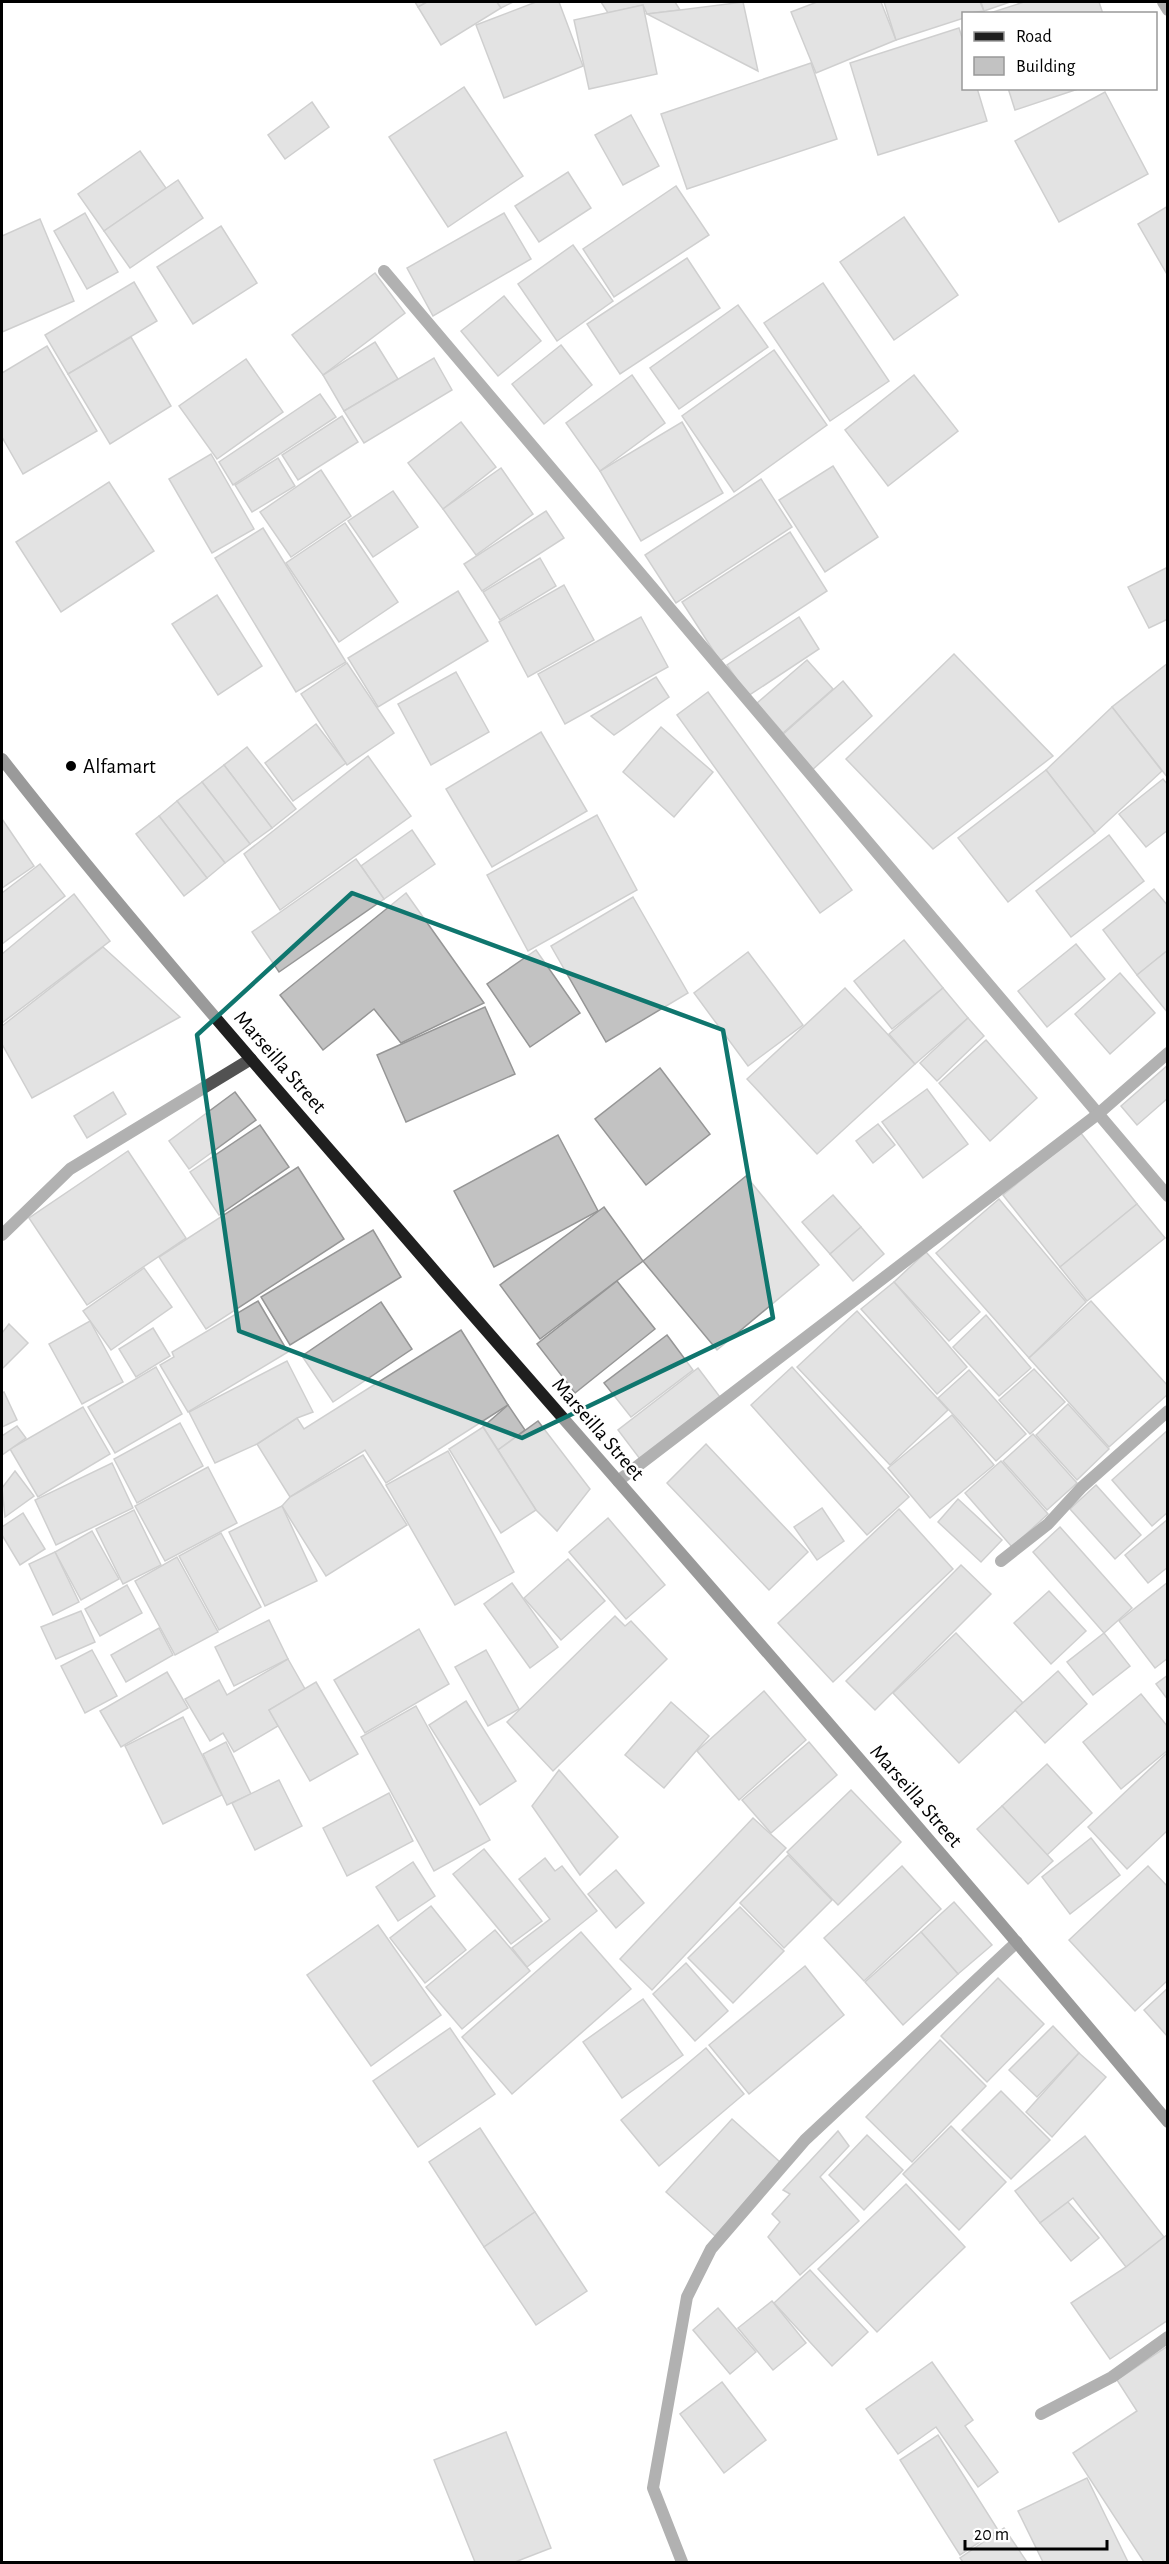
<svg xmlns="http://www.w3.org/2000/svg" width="1169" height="2564" viewBox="0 0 1169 2564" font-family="'Alegreya Sans',sans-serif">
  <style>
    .building { fill: #c2c2c2; stroke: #969696; stroke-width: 1.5 }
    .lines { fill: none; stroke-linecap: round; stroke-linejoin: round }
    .minor { stroke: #525252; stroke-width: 12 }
    .secondary { stroke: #1f1f1f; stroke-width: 12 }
    .marked { fill: none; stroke: #0f766e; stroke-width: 4.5; stroke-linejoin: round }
    .poi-dot { fill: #000; stroke: #fff; stroke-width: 2 }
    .labels { text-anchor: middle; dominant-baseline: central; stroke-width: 5; stroke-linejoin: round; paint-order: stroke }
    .poi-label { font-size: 21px; fill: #000; stroke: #fff; text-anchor: start }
    .street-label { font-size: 21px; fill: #000; stroke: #fff }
  </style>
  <rect width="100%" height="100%" fill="#fff"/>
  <!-- building -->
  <g class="building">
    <path d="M415,2h12l-9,5z"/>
    <path d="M427,2h70l4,6 -60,37 -23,-38z"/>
    <path d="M497,2h16l-12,6z"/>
    <path d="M536,2h23l24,64 -79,32 -28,-73z"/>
    <path d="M601,2h74l5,8 -33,4 -4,-9 -35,8z"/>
    <path d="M743,2l15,69 -111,-57 33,-4z"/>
    <path d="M817,2h64l15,38 -80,33 -25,-61z"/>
    <path d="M884,2h96l4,9 -20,3v4l-68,22z"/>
    <path d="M981,2h29l-26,9z"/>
    <path d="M1024,2h75l4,12h-116z"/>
    <path d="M643,5l14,69 -68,15 -15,-69z"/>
    <path d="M959,28l5,16v44h13l10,33 -109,34 -28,-92z"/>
    <path d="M811,63l26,76 -150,50 -26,-75z"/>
    <path d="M464,87l59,89 -75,51 -59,-90z"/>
    <path d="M1008,88h73l-66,22z"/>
    <path d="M1105,92l43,82 -89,48 -44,-81z"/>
    <path d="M312,102l17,25 -44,32 -17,-24z"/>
    <path d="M631,115l28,51 -36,19 -28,-50z"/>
    <path d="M140,151l26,37 -62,43 -26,-37z"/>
    <path d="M568,172l23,36 -52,34 -24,-36z"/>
    <path d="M178,180l25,38 -73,50 -26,-37z"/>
    <path d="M676,186l33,49 -95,62 -31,-48z"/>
    <path d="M1168,206v70l-30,-52z"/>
    <path d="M85,213l33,59 -31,17 -33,-58z"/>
    <path d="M504,213l27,46 -98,57 -26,-48z"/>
    <path d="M904,217l54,78 -64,45 -54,-78z"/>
    <path d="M40,219l34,82 -72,31v-96z"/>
    <path d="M221,226l36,57 -64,41 -36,-57z"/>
    <path d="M573,245l40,56 -56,40 -39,-57z"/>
    <path d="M687,258l33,50 -100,66 -33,-50z"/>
    <path d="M375,273l30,40 -82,62 -31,-40z"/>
    <path d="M134,282l23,39 -89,53 -23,-39z"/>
    <path d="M823,283l66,98 -59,40 -66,-98z"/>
    <path d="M504,296l37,45 -43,35 -37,-45z"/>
    <path d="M738,305l30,42 -89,62 -29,-41z"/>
    <path d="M131,337l40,69 -61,38 -42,-70z"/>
    <path d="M375,342l23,37 -54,32 -21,-36z"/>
    <path d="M561,345l31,40 -48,39 -32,-40z"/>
    <path d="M47,346l50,85 -74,43 -21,-37v-64z"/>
    <path d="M774,350l53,75 -93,67 -52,-76z"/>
    <path d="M434,358l18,32 -88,53 -20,-32z"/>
    <path d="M246,359l37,53 -66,47 -38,-53z"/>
    <path d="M632,375l33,48 -65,48 -34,-48z"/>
    <path d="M914,375l44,56 -70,55 -43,-56z"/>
    <path d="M320,394l16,23 -103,68 -14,-23z"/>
    <path d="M342,416l16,26 -60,38 -16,-25z"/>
    <path d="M461,422l35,45 -53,42 -35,-46z"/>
    <path d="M682,422l41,71 -82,48 -41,-70z"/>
    <path d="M211,454l43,75 -42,24 -43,-74z"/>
    <path d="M278,458l17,28 -43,26 -17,-27z"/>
    <path d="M833,466l45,71 -53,35 -46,-72z"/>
    <path d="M501,468l32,46 -57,41 -33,-46z"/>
    <path d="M321,470l30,46 -60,41 -31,-45z"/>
    <path d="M761,479l31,48 -116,76 -31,-48z"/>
    <path d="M109,482l45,69 -93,61 -45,-70z"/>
    <path d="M393,491l25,36 -45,30 -25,-36z"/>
    <path d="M546,511l18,27 -82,53 -18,-27z"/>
    <path d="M345,523l53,79 -59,40 -53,-79z"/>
    <path d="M263,528l83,134 -50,30 -81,-134z"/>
    <path d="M790,532l37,59 -107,70 -38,-59z"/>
    <path d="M540,558l16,28 -56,34 -17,-28z"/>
    <path d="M1168,567v52l-19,9 -21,-41z"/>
    <path d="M564,585l30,55 -66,37 -29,-55z"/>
    <path d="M458,591l30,50 -110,66 -30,-49z"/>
    <path d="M217,595l45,71 -44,29 -46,-71z"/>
    <path d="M641,617l27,50 -103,57 -27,-50z"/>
    <path d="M799,617l20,32 -71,47 -21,-31z"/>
    <path d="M954,654l99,102 -120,93 -87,-90z"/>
    <path d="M807,660l26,29 -50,44 -26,-30z"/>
    <path d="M347,663l47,70 -47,32 -46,-71z"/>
    <path d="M1168,663v115l-56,-71z"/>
    <path d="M456,672l33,60 -58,33 -33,-61z"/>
    <path d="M656,677l13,20 -55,38 -23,-19z"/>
    <path d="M843,681l29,35 -61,55 -30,-35z"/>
    <path d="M708,692l144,198 -32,23 -143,-198z"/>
    <path d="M1112,707l50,64 -67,62 -49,-63z"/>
    <path d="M316,724l30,39 -53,38 -28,-38z"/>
    <path d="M661,727l52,45 -39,45 -51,-45z"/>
    <path d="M541,732l46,79 -95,56 -46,-78z"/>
    <path d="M247,747l49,62 -24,19 -48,-63z"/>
    <path d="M368,756l43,60 -131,94 -36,-56z"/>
    <path d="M224,765l48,63 -22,16 -48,-62z"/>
    <path d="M1046,770l49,63 -87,69 -50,-64z"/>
    <path d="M1163,779l5,6v45l-22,17 -27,-33z"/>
    <path d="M202,782l48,62 -25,19 -48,-62z"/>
    <path d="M177,801l48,62 -18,15 -48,-62z"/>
    <path d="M597,815l40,75 -109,61 -41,-76z"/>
    <path d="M159,816l48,62 -23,18 -48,-62z"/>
    <path d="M2,819l32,47 -32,22z"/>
    <path d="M412,830l23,34 -51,35 -23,-33z"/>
    <path d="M1109,835l35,46 -73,56 -35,-46z"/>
    <path d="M356,859l28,40 -105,73 -27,-40z"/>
    <path d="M40,864l25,32 -63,48v-51z"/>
    <path d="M1154,889l14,17v44l-31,25 -34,-45z"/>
    <path d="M406,893l78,110 -83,40 -27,-34 -51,41 -43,-55z"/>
    <path d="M74,894l36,47 -108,82v-69z"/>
    <path d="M633,897l55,96 -82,49 -55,-96z"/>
    <path d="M904,940l39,48 -51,41 -38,-48z"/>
    <path d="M1076,944l29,35 -58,48 -29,-36z"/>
    <path d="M103,947l77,70 -148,81 -30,-54v-18z"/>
    <path d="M536,950l44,63 -50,34 -43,-63z"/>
    <path d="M1168,950v63l-31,-38z"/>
    <path d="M748,952l55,73 -55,41 -54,-73z"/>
    <path d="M1120,973l35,40 -45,41 -35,-40z"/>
    <path d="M845,988l70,76 -98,90 -70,-75z"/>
    <path d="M943,988l25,30 -53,46 -26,-30z"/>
    <path d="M485,1007l30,67 -109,48 -29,-67z"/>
    <path d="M968,1018l16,18 -47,45 -17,-18z"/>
    <path d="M986,1040l51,58 -47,43 -51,-58z"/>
    <path d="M1168,1065v33l-31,27 -16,-19z"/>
    <path d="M660,1068l50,66 -64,51 -51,-66z"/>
    <path d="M927,1089l41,55 -45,34 -41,-56z"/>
    <path d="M113,1092l13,22 -39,24 -13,-22z"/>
    <path d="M235,1092l21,28 -67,49 -20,-28z"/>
    <path d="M878,1124l17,21 -22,18 -17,-22z"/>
    <path d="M260,1125l29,42 -70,48 -29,-43z"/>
    <path d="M1080,1132l57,72 -77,63 -57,-72z"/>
    <path d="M558,1135l40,76 -104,56 -40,-76z"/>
    <path d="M128,1151l58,87 -99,67 -58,-87z"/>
    <path d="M298,1167l46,72 -138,90 -47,-72z"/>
    <path d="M746,1176l73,89 -102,85 -74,-89z"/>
    <path d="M833,1195l28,32 -31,27 -28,-32z"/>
    <path d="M999,1199l87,103 -57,56 -93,-105z"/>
    <path d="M1137,1204l28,34 -78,63 -27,-34z"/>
    <path d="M604,1207l39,54 -103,78 -40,-54z"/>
    <path d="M861,1227l23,27 -31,27 -23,-27z"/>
    <path d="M373,1230l28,47 -111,68 -29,-48z"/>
    <path d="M926,1252l54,60 -31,29 -55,-59z"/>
    <path d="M144,1268l28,39 -61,43 -28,-39z"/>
    <path d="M617,1281l38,48 -80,64 -38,-49z"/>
    <path d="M894,1282l73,85 -30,27 -76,-85z"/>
    <path d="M258,1301l30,51 -100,60 -28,-47 14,-8 -2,-5z"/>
    <path d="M1091,1301l77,85v8l-59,53 -80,-89z"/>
    <path d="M381,1302l31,47 -79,53 -31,-46z"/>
    <path d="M857,1311l91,99 -58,55 -93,-98z"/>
    <path d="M986,1315l45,53 -32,28 -46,-49z"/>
    <path d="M90,1321l33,61 -41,22 -33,-60z"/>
    <path d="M9,1324l19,19 -26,26v-36z"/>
    <path d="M153,1328l17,28 -34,21 -17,-28z"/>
    <path d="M461,1330l47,75 -122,78 -21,-33 -75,47 -33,-53 40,-26 7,11z"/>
    <path d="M667,1335l26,35 -62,47 -27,-34z"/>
    <path d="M287,1361l26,51 -16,6 -40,26 -42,19 -26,-51z"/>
    <path d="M156,1367l26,47 -67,39 -27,-46z"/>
    <path d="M792,1367l117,130 -42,38 -116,-130z"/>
    <path d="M698,1368l22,29 -80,62 -22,-29z"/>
    <path d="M1034,1369l31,33 -35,32 -31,-34z"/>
    <path d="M969,1370l57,64 -30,27 -58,-63z"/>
    <path d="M4,1392l13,28 -15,7v-34z"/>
    <path d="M1068,1404l41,45 -32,31 -41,-45z"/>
    <path d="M508,1405l17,25 -27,20 -15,-23z"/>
    <path d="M83,1407l27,47 -72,43 -28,-48z"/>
    <path d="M952,1415l42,50 -64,53 -42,-50z"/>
    <path d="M538,1421l52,68 -33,42 -21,-21 -38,-60z"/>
    <path d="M180,1423l23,43 -66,37 -23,-44z"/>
    <path d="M17,1426l9,12 -24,17v-19z"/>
    <path d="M483,1427l53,83 -35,23 -52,-84z"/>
    <path d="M1168,1430v82l-16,14 -40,-46z"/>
    <path d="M1033,1434l44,49 -30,27 -44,-49z"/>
    <path d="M706,1444l102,108 -39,38 -102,-107z"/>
    <path d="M448,1451l66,121 -59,33 -69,-120z"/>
    <path d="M363,1455l44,70 -81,51 -44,-70 8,-9z"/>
    <path d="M1001,1461l47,53 -36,33 -47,-54z"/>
    <path d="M112,1463l21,45 -77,37 -21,-45z"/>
    <path d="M208,1467l29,56 -72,38 -30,-55z"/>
    <path d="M15,1471l19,25 -29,21 -3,-29z"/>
    <path d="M1096,1485l45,50 -26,24 -45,-50z"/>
    <path d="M958,1499l44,41 -21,22 -43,-40z"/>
    <path d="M282,1506l35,75 -52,25 -36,-74z"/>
    <path d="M822,1508l22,33 -27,19 -23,-33z"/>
    <path d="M899,1509l54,60 -120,113 -55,-59z"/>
    <path d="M134,1510l27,55 -38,19 -27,-55z"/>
    <path d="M23,1513l22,36 -25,16 -18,-30v-8z"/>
    <path d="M608,1518l57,67 -39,34 -57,-67z"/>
    <path d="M1168,1519v48l-20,16 -23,-28z"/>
    <path d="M1060,1527l72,81 -28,25 -71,-81z"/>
    <path d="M92,1531l27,48 -38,21 -26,-48z"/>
    <path d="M221,1533l40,74 -42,23 -40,-74z"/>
    <path d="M55,1552l24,50 -26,13 -24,-51z"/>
    <path d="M177,1557l41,75 -43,23 -40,-74z"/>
    <path d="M568,1559l37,42 -44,39 -37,-42z"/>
    <path d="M961,1565l30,29 -116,116 -29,-29z"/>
    <path d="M1168,1582v76l-13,10 -36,-47z"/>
    <path d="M512,1583l46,64 -28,21 -46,-64z"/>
    <path d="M127,1585l15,28 -42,23 -15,-27z"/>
    <path d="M1049,1591l37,40 -35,33 -37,-41z"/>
    <path d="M81,1611l14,31 -39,17 -15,-32z"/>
    <path d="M615,1616l10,10 6,-5 36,38 -114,112 -46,-49z"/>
    <path d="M269,1620l19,39 -54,27 -19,-39z"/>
    <path d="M159,1628l14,27 -47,27 -15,-27z"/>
    <path d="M419,1629l30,55 -84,49 -31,-53z"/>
    <path d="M956,1633l67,70 -64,60 -66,-70z"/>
    <path d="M1104,1633l26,33 -37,29 -26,-33z"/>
    <path d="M92,1650l25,46 -32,17 -24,-47z"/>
    <path d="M486,1650l33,59 -31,17 -33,-59z"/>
    <path d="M288,1659l17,30 -36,21 9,16 -44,26 -11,-19 -13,8 -25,-42 34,-19 8,15z"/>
    <path d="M1058,1671l29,33 -42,39 -30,-33z"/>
    <path d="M167,1672l21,36 -67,39 -21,-36z"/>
    <path d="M1168,1675v25l-12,-16z"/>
    <path d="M316,1682l42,72 -48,27 -41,-71z"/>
    <path d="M764,1691l42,49 -67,60 -42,-49z"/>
    <path d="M1141,1694l27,33v23l-47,39 -38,-47z"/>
    <path d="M466,1701l50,80 -36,24 -51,-80z"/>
    <path d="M671,1702l38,34 -45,52 -39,-33z"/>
    <path d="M416,1706l74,134 -56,31 -73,-134z"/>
    <path d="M183,1717l39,78 -59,29 -38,-78z"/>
    <path d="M226,1742l25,52 -24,11 -24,-51z"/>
    <path d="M809,1742l28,33 -66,58 -29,-33z"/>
    <path d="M1168,1752v78l-41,39 -39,-42z"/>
    <path d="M1047,1764l45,49 -45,42 -45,-49z"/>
    <path d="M559,1770l59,67 -38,38 -48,-69z"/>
    <path d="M279,1780l23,46 -47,24 -23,-47z"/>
    <path d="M851,1790l50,52 -63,63 -51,-53z"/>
    <path d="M389,1793l24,48 -66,35 -24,-48z"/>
    <path d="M1002,1806l51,55 -25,23 -51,-55z"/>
    <path d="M753,1818l33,30 -134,142 -32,-31z"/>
    <path d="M1091,1838l29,37 -50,39 -28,-37z"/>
    <path d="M484,1849l58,72 -31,23 -58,-70z"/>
    <path d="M788,1855l44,45 -48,48 -44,-45z"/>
    <path d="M545,1858l10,13 7,-5 35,45 -70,56 -15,-19 38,-29 -31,-40z"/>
    <path d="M413,1862l22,34 -37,25 -22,-34z"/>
    <path d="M902,1866l39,43 -77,72 -40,-43z"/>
    <path d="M1148,1866l20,21v93l-33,31 -66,-71z"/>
    <path d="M616,1870l28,33 -28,25 -28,-34z"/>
    <path d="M954,1902l38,43 -34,29 -37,-42z"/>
    <path d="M431,1906l35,44 -41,33 -35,-45z"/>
    <path d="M740,1907l44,44 -51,52 -45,-45z"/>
    <path d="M378,1925l63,90 -70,51 -64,-91z"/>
    <path d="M495,1930l35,41 -68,58 -36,-42z"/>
    <path d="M581,1932l50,57 -119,105 -50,-57z"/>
    <path d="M921,1932l37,42 -55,51 -38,-43z"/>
    <path d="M686,1963l42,48 -33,30 -42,-47z"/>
    <path d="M805,1966l39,49 -95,79 -40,-49z"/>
    <path d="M998,1978l46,46 -57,58 -46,-46z"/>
    <path d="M1168,1988v49l-24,-27z"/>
    <path d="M643,1999l40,56 -61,43 -39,-56z"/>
    <path d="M1053,2026l26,27 -42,44 -28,-27z"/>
    <path d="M450,2028l45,66 -77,53 -45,-66z"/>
    <path d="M940,2040l46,46 -74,76 -46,-45z"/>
    <path d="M706,2048l38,46 -85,72 -38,-46z"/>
    <path d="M1079,2053l27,24 -54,60 -26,-25z"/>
    <path d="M1001,2091l49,49 -39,39 -49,-49z"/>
    <path d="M732,2119l48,43 -65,74 -49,-44z"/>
    <path d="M951,2126l55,56 -47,48 -56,-56z"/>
    <path d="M480,2128l55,84 -51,35 -55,-85z"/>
    <path d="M838,2131l11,15 -29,31 39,44 -59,54 -32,-38 12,-15 -8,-8 18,-20 -7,-4z"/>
    <path d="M867,2135l36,35 -39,40 -35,-35z"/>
    <path d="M1085,2136l79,101 -38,30 -53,-69 -33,25 -25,-32z"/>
    <path d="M906,2184l59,63 -88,85 -59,-63z"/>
    <path d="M1068,2202l31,36 -28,23 -31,-38z"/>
    <path d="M535,2212l52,79 -51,34 -52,-78z"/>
    <path d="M1168,2234v86l-58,39 -39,-56 55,-36z"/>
    <path d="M810,2270l58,62 -36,34 -58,-63z"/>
    <path d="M772,2301l34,42 -33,27 -35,-42z"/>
    <path d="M718,2308l38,44 -26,22 -37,-44z"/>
    <path d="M1168,2346v216h-24l-71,-109 64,-42 -20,-31z"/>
    <path d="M932,2362l41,58 -8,6 33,46 -20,15 -42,-60 -38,27 -32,-45z"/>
    <path d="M722,2382l44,58 -42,33 -44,-59z"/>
    <path d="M506,2432l45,116 -36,14h-40l-41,-102z"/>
    <path d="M938,2435l60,95 -38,25 -60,-95z"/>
    <path d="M1087,2478l41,84h-85l-25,-51z"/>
    <path d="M1004,2528l23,34h-64l-3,-4z"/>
  </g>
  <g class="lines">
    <!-- minor -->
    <g class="minor">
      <path d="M1163,2l5,8"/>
      <path d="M384,271l784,925"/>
      <path d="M2,1235l68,-66 181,-110"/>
      <path d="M618,1481l480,-367 70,-61"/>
      <path d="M1001,1561l47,-37 34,-37 86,-76"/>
      <path d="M1041,2414l71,-37 56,-40"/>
      <path d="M682,2562l-29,-74 34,-191 24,-48 94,-109 212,-198"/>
    </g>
    <!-- secondary -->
    <path class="secondary" d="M2,759c141,180 293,350 442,523 243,278 487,556 724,840"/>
  </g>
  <!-- marked area -->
  <path d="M0 0H1169V2564H0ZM352,893l371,137 50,288 -251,120 -283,-107 -42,-296z" fill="#fff" fill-opacity=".55" fill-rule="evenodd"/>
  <path class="marked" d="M352,893l371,137 50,288 -251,120 -283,-107 -42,-296z"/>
  <!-- markers -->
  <circle class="poi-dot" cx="71" cy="766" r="6"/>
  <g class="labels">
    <!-- poi labels -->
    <g class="poi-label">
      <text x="83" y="766">Alfamart</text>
    </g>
    <!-- street labels -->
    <g class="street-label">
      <text transform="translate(280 1062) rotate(49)">Marseilla Street</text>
      <text transform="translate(598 1429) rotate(49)">Marseilla Street</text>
      <text transform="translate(916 1796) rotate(49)">Marseilla Street</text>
    </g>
  </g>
  <!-- border -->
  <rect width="1169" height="2564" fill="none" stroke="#000000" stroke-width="6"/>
  <!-- legend -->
  <rect x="962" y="12" width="195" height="78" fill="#ffffff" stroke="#999999" stroke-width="1.5"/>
  <rect x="974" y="32" width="30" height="9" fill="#1f1f1f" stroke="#999999" stroke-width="1.5"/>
  <text x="1016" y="42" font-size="18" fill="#000000">Road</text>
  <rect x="974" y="57" width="30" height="18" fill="#c2c2c2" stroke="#999999" stroke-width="1.5"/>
  <text x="1016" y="72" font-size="18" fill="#000000">Building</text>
  <!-- scale -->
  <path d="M965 2540v9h142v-9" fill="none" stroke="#000000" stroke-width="3"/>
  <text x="974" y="2540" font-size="18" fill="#000000" stroke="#ffffff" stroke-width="4.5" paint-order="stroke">20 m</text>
</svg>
